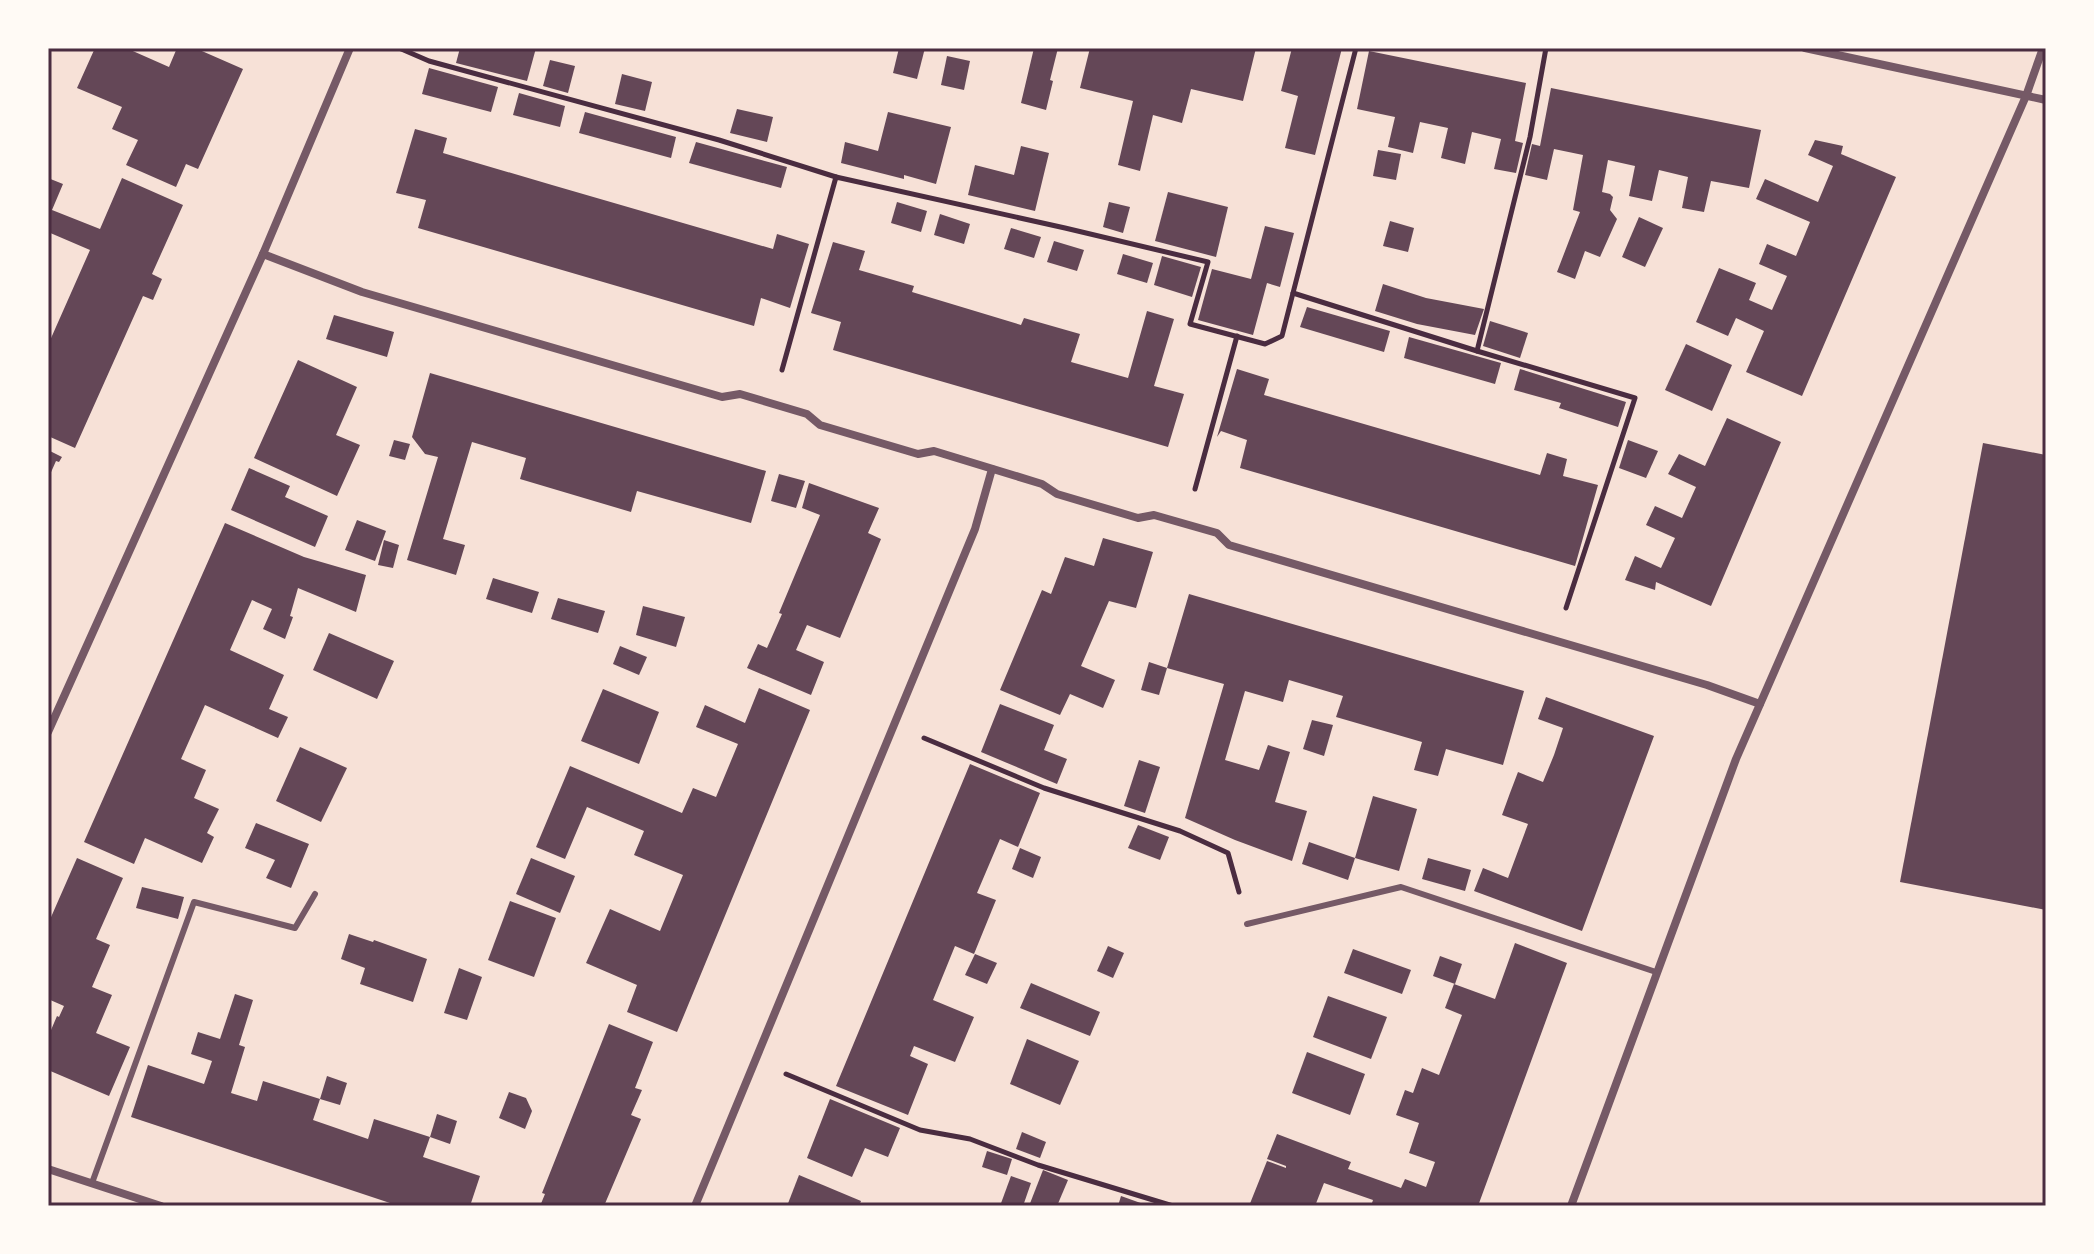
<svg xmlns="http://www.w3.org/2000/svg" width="2094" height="1254" viewBox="0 0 2094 1254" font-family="Figtree,sans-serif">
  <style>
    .building { fill: #644757 }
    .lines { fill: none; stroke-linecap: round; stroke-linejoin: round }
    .path { stroke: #4a2c40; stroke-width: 5 }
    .service { stroke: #755966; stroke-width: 6 }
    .minor { stroke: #755966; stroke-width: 8 }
    .neatline { fill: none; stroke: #4a2c40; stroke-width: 3 }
  </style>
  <rect width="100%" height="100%" fill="#f7e1d7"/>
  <!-- building -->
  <g class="building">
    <path d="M95,48h31l43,19 8,-19h18l48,21 -45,100 -12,-5 -10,23 -50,-22 12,-25 -26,-11 10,-22 -45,-19z"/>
    <path d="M460,48h76l-9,33 -71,-18z"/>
    <path d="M899,48h26l-8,31 -24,-6z"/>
    <path d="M1034,48h24l-8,32 3,1 -7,29 -25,-7z"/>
    <path d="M1090,48h166l-13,53 -52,-12 -9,34 -29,-8 -13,56 -22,-6 15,-64 -53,-13z"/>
    <path d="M1292,48h50l-27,107 -30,-7 13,-52 -17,-5z"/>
    <path d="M1369,51l157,32 -11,58 8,2 -7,30 -22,-4 7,-30 -29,-7 -7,32 -24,-6 7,-30 -28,-6 -7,31 -25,-6 7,-30 -38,-8z"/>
    <path d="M947,56l23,5 -6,29 -23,-5z"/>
    <path d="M550,60l25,6 -7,27 -25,-7z"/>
    <path d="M429,68l69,19 -7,25 -69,-18z"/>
    <path d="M622,74l30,8 -7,29 -30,-7z"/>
    <path d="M1551,88l210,42 -12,58 -38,-7 -7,31 -22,-4 6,-31 -29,-7 -7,31 -23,-5 6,-30 -27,-6 -6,32 8,2 3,3 -3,13 7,9 -17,38 -15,-6 -10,28 -18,-7 23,-60 -7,-2 10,-55 -29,-6 -7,31 -22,-5 7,-31 8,2z"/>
    <path d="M519,93l46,13 -5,21 -47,-12z"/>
    <path d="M737,109l36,8 -6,25 -37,-9z"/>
    <path d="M585,112l91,25 -5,21 -92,-25z"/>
    <path d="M888,112l63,15 -15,57 -32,-9v4l-63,-16 4,-21 33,9z"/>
    <path d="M415,129l32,9 -4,15 109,32 221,64 4,-15 32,10 -19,64 -29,-10 -7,28 -336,-98 8,-28 -30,-7z"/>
    <path d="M1815,140l28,6 -2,8 55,23 -94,219 -56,-24 18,-41 -28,-13 -8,18 -32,-14 23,-54 37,15 -7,17 23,10 15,-34 -28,-12 8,-20 29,12 14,-34 -54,-23 9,-20 53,23 15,-36 -25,-11z"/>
    <path d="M696,142l91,25 -6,21 -92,-25z"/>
    <path d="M1021,146l28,7 -14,58 -67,-16 7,-30 39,10z"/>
    <path d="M1378,150l23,4 -5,26 -23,-4z"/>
    <path d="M48,178l15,6 -11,26 48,19 22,-51 61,27 -31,69 10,5 -9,21 -10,-4 -68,152 -27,-12v-91l42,-95 -42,-18z"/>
    <path d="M1168,192l60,15 -12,50 -61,-16z"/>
    <path d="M897,202l30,9 -6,21 -30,-9z"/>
    <path d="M1109,202l21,5 -7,26 -20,-6z"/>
    <path d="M940,214l30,10 -6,20 -30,-9z"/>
    <path d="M1639,217l24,11 -18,39 -23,-10z"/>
    <path d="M1390,221l24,7 -6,24 -25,-6z"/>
    <path d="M1265,226l29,7 -14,54 -13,-4 -14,52 -55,-15 14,-51 39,10z"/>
    <path d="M1011,228l30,9 -7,21 -30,-9z"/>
    <path d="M1054,241l30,9 -7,21 -30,-9z"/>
    <path d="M833,242l32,9 -6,19 55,16 -2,6 109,33 3,-7 56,16 -9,28 57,16 19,-67 27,8 -20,67 30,8 -16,53 -335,-97 8,-28 -30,-9z"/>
    <path d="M1123,254l30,9 -6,20 -30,-9z"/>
    <path d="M1162,256l39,11 -9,30 -38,-12z"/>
    <path d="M1383,284l43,14 58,11 -9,26 -58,-11 -42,-13z"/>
    <path d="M1307,307l83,24 -6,21 -84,-25z"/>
    <path d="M334,315l60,17 -7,25 -61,-18z"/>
    <path d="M1490,321l38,12 -8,25 -37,-12z"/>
    <path d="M1409,337l92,26 -6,21 -91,-26z"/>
    <path d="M1686,344l46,21 -20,46 -47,-21z"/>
    <path d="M298,360l59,27 -21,48 24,10 -23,51 -83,-38z"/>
    <path d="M1237,369l32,10 -5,16 276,80 7,-22 20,6 -4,17 35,9 -23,81 -335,-98 7,-28 -26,-9 -4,6z"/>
    <path d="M1520,369l106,33 -8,25 -59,-19 2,-5 -47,-13z"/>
    <path d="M430,373l336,98 -15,52 -114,-32 -6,21 -111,-33 6,-21 -54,-16 -29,97 22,6 -9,30 -49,-15 31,-103 -13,-3 -13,-17z"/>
    <path d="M1727,418l54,24 -70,164 -55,-24 -1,8 -30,-10 10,-24 26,12 14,-30 -29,-13 9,-19 27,12 14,-31 -28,-13 11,-20 26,12z"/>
    <path d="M394,440l16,4 -5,16 -16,-4z"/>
    <path d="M1628,440l30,11 -12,27 -27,-10z"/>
    <path d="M1983,443l63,12v455l-146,-28z"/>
    <path d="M48,450l14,7 -3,5 -3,-1 -8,18z"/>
    <path d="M249,468l41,18 -5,11 43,19 -13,31 -84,-37z"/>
    <path d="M779,474l26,7 -9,27 -25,-7z"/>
    <path d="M809,483l70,25 -11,25 13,6 -41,99 -33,-13 -11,25 28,12 -13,33 -64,-27 11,-24 9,4 15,-34 -3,-1 41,-98 -18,-7z"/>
    <path d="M357,520l29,11 -11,30 -30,-11z"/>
    <path d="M225,523l79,34 62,18 -10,37 -58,-24 -8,28 3,1 -8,22 -22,-10 9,-20 -20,-9 -22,50 54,25 -15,34 19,8 -10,21 -73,-33 -24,54 25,11 -12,28 25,11 -12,24 7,4 -12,26 -57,-25 -11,26 -50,-22z"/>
    <path d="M1103,538l50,14 -17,56 -27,-7 -28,65 34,14 -12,28 -33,-14 -10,21 -60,-25 42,-100 9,4 14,-37 29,9z"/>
    <path d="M384,540l15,5 -6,23 -15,-3z"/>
    <path d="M493,578l46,14 -7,21 -46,-14z"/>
    <path d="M1189,594l335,97 -21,74 -57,-16 -8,27 -24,-6 8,-28 -86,-25 7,-21 -54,-16 -6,22 -38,-11 -20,69 34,10 9,-25 22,7 -15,50 32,9 -15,50 -57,-21 -50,-22 39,-134 -57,-16z"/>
    <path d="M558,598l47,13 -7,22 -47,-14z"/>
    <path d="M643,606l42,11 -9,30 -40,-12z"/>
    <path d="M329,633l65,28 -17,38 -64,-29z"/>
    <path d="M620,646l27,11 -8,18 -26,-11z"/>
    <path d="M1149,662l18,6 -8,27 -18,-5z"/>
    <path d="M759,688l51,22 -133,322 -50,-20 10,-27 -51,-22 24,-54 50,22 23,-56 -49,-20 10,-24 -57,-24 -22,52 -29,-12 34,-81 112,47 11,-25 23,9 22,-53 -42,-17 9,-22 40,18z"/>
    <path d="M603,689l56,23 -20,52 -58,-23z"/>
    <path d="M1546,697l108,39 -72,195 -108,-40 9,-23 25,10 20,-54 -26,-9 8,-22 8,-21 25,10 11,-27 9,-27 -25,-9z"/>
    <path d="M1000,704l54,21 -10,25 23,9 -10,25 -76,-32z"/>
    <path d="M1312,720l21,5 -9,31 -21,-7z"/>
    <path d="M300,747l47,21 -26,54 -45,-21z"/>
    <path d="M1139,760l21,7 -15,46 -21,-7z"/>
    <path d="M970,764l70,29 -22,54 -18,-8 -23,54 19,7 -22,54 -19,-8 -22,54 41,17 -19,45 -41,-16 -4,10 18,8 -20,51 -72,-29z"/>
    <path d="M1373,796l44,13 -18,62 -44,-13 -7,22 -46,-16 7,-22 46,16z"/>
    <path d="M256,823l53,21 -18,44 -25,-10 9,-18 -30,-12z"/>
    <path d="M1138,825l31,12 -9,23 -32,-12z"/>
    <path d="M1020,848l21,9 -8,21 -21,-9z"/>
    <path d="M77,858l46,20 -27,61 14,6 -18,42 20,8 -16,38 34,14 -21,49 -61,-26v-33l9,-21 2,1 5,-11 -16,-7v-75z"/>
    <path d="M531,858l44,18 -15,37 -44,-19z"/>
    <path d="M1428,858l43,12 -6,21 -43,-12z"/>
    <path d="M142,887l42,10 -6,22 -42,-11z"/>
    <path d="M510,901l46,17 -22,59 -46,-17z"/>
    <path d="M349,934l24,8 1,-2 53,19 -14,43 -53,-18 5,-16 -24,-9z"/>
    <path d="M1515,943l52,20 -89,243h-107l2,-6 -49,-17 -9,23h-66l18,-45 19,7v-2l-19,-7 10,-25 74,28 -3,7 53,19 4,-9 21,8 9,-25 -26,-9 10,-30 -23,-8 9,-25 8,3 9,-25 17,7 23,-60 -17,-7 9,-24 41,15z"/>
    <path d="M1108,946l16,7 -11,25 -16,-7z"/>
    <path d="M1353,949l58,21 -9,24 -58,-21z"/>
    <path d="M975,954l22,9 -10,21 -22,-9z"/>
    <path d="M1440,956l22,8 -7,20 -22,-8z"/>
    <path d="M459,968l23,9 -15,43 -23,-7z"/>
    <path d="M1031,983l69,29 -10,24 -70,-28z"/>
    <path d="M235,994l18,6 -14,45 6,2 -14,46 26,8 6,-20 57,18 7,-23 20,7 -7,22 -20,-6 -7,21 55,19 6,-20 56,18 -7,20 57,19 -10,30h-71l-268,-89 17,-52 56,19 8,-23 -21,-7 7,-22 22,7z"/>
    <path d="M1328,996l59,21 -16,42 -58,-22z"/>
    <path d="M609,1024l44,18 -18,46 7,2 -11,25 10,4 -37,87h-64l5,-12 -3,-1z"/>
    <path d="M1027,1039l52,22 -19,44 -50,-21z"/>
    <path d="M1307,1052l58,22 -15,41 -58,-22z"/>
    <path d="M509,1092l17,6 6,13 -7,18 -26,-11z"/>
    <path d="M830,1099l70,29 -12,29 -23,-9 -13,29 -45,-19z"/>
    <path d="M437,1114l20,7 -7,23 -20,-7z"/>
    <path d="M1022,1132l24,10 -6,16 -24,-9z"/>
    <path d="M987,1151l25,8 -5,16 -25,-8z"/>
    <path d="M1043,1170l25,10 -11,26h-28z"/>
    <path d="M799,1175l62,26 -2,5h-72z"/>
    <path d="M1011,1176l20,7 -8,23h-23z"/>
    <path d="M1121,1196l28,10h-31z"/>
  </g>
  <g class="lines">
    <!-- path -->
    <g class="path">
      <path d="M399,48l30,13 290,79 117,37"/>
      <path d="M1356,48l-63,245 184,58 158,47 -69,210"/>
      <path d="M1477,351l53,-214 16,-89"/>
      <path d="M782,370l54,-193 229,51 143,34 -18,62 75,20 17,-8 11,-43"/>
      <path d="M1195,489l42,-153"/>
      <path d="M924,738l120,50 136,43 48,22 11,39"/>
      <path d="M786,1074l134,56 50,9 68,26 135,41"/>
    </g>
    <!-- service -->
    <g class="service">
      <path d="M1247,924l154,-37 255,85"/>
      <path d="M92,1183l102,-281 101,26 20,-34"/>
    </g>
    <!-- minor -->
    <g class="minor">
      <path d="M1805,48l241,52"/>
      <path d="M263,254l99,38 360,105 18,-3 67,20 13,11 98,29 16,-3 108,33 15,10 81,24 16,-3 63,18 12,12 478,140 53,19"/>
      <path d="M48,732l215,-478 87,-206"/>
      <path d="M48,1169l113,37"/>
      <path d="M695,1206l280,-677 17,-60"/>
      <path d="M1571,1206l165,-447 290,-663 17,-48"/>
    </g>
  </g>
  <!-- border -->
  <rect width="2094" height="1254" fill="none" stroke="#fffaf5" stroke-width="100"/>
  <rect x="50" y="50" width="1994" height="1154" class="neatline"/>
</svg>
